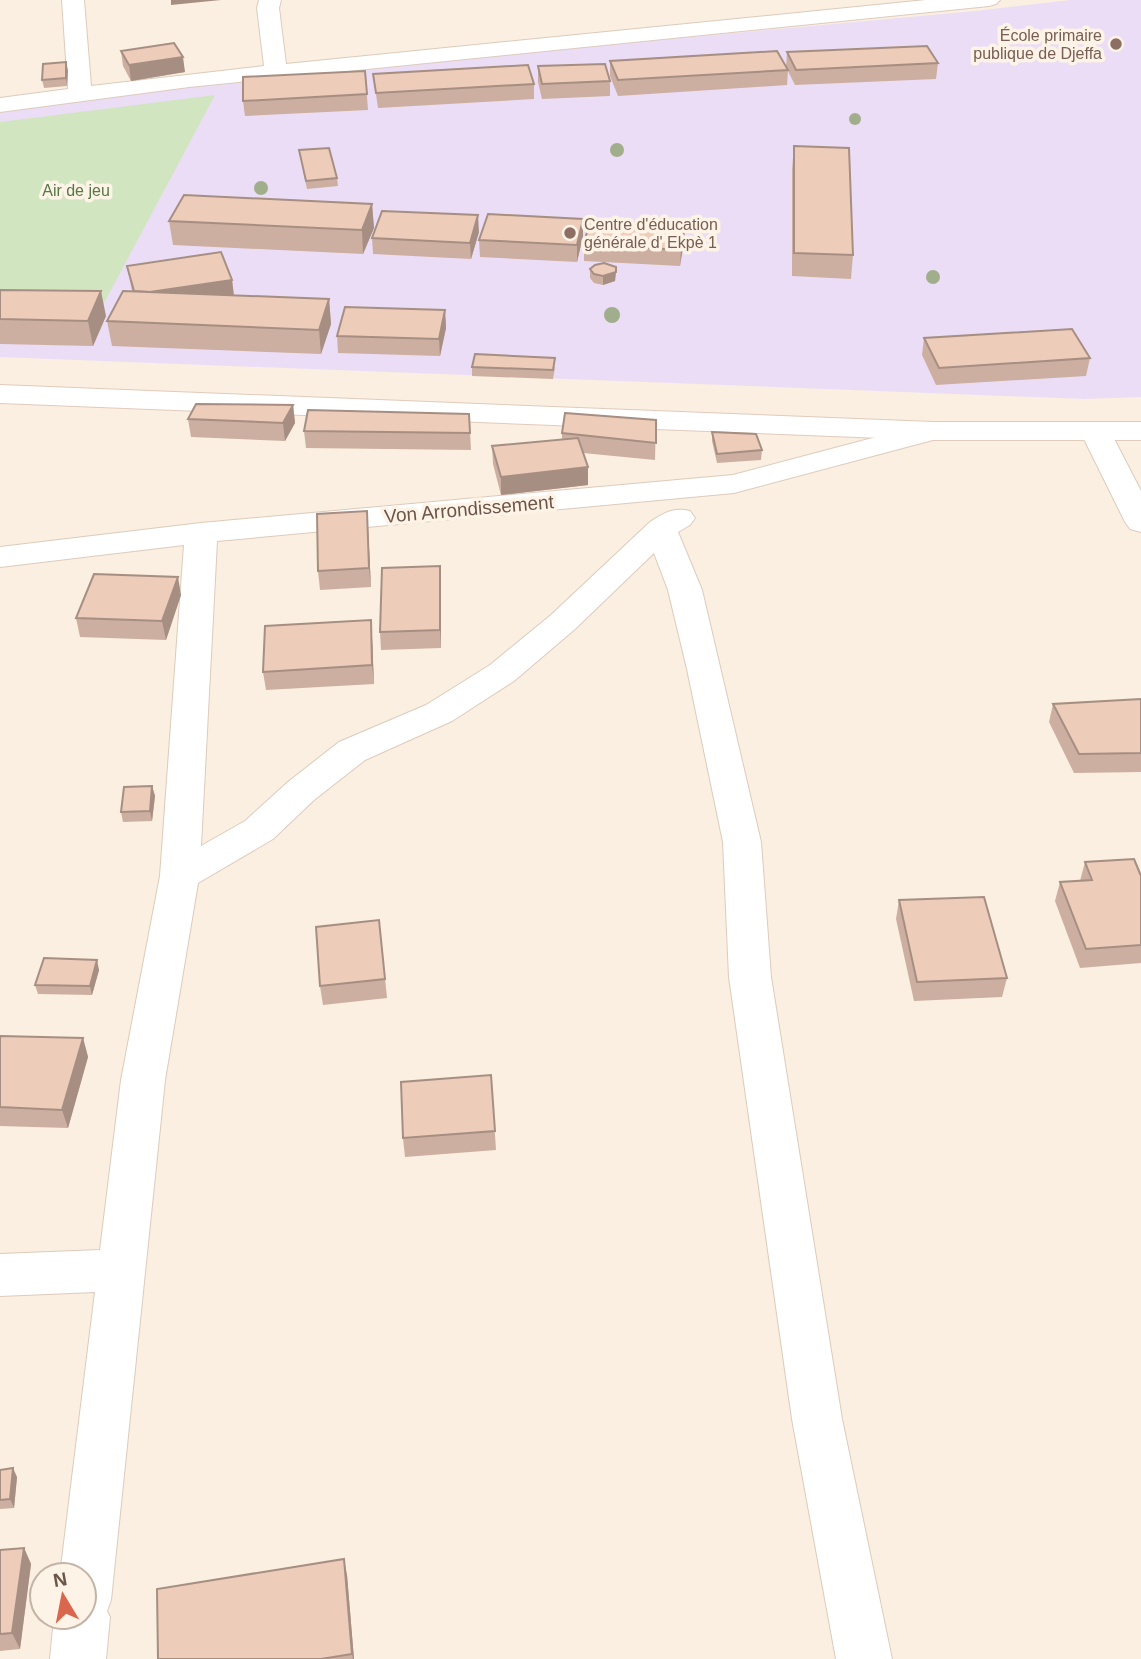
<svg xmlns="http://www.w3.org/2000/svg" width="1141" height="1659" viewBox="0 0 1141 1659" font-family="Arial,sans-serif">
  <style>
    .education { fill: #ecddf6 }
    .green { fill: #d1e6c0 }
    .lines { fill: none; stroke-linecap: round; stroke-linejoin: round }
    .street-casing { stroke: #ddcbbd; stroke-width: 2 }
    .secondary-casing { stroke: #e1cbbc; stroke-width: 2 }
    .street { fill: #fff; fill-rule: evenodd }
    .secondary { fill: #fff; fill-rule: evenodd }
    .tree { fill: #a0ae8b }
    .wall { fill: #ccafa0 }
    .shaded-wall { fill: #a68f82 }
    .building { fill: #edccba; stroke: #a68f82; stroke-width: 2 }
    .education-dot { fill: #8d6e63; stroke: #fdf3e6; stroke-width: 2.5 }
    .labels { text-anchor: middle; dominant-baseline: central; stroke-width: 7; stroke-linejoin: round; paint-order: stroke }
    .far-education-label { font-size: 16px; fill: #785e54; stroke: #fdf3e6; text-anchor: end }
    .far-park-label { font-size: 16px; fill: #577946; stroke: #fdf3e6 }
    .street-label { font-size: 19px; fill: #6e554a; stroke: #fdf3e6 }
  </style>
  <rect width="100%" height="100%" fill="#faefe0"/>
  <!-- education -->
  <path class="education" d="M1071,0h70v397l-57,2 -1084,-42v-249l211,-27 764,-70z"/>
  <!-- green -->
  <path class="green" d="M215,95l-111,208 -104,-1v-180z"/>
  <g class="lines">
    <!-- street casing -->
    <g class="street-casing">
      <g id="street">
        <path d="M62,0h22l7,86 173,-20 -7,-58 2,-8h22l-2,8 7,56 640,-64h74l-4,4 -7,2 -800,81 -189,25v-14l68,-9z"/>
        <path d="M933,422l11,3 4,6 -4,6 -210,56 -517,48 -16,305 44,-25 43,-39 51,-40 87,-37 64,-40 61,-50 99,-93c14,-9 23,-15 40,-11l5,7 -5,7 -12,7 24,58 59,252 10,135 71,442 50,240h-56l-44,-240 -63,-442 -6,-135 -36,-173 -19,-79 -14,-37 -79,76 -61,52 -62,40 -87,39 -51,40 -41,39 -75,44 -33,197 -54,520 -4,11 3,6 -4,42h-56l4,-42h30v-42h-24l35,-283 -95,4v-42l100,-4 21,-170 39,-204 24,-331 -184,22v-20l201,-24 532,-48z"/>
        <path d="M1095,422l11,3 4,6 31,60v41l-11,-3 -5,-7 -45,-91 4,-6z"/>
      </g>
    </g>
    <!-- secondary casing -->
    <g class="secondary-casing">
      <path id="secondary" d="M0,385l933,37h208v18h-208l-933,-37z"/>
    </g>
    <!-- street -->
    <use href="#street" class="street"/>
    <!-- secondary -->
    <use href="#secondary" class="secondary"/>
  </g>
  <!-- trees -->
  <g class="tree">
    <circle cx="855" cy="119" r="6"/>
    <circle cx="617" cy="150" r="7"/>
    <circle cx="261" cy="188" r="7"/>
    <circle cx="933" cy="277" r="7"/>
    <circle cx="612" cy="315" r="8"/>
  </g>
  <!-- wall -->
  <g class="wall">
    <path d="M121,51l64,21 -54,9 -8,-15z"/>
    <path d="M787,52l151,11 -2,16 -141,6 -7,-14 -1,14 -169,11 -8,-20v-15l176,6z"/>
    <path d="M538,66l72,15v15l-68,3 -4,-17z"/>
    <path d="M68,70l-1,16 -23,2 -2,-8z"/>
    <path d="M365,71l3,39 -123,6 -2,-15z"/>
    <path d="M373,74l161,10v15l-156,9z"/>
    <path d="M794,146l59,109 -2,24 -59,-3v-107z"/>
    <path d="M299,150l38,28 1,8 -31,3z"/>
    <path d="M372,204l2,24 -11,26 -190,-9 -4,-24z"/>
    <path d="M583,219v17l-6,26 -97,-5 -1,-17z"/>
    <path d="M479,232l-8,27 -98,-5 -1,-16z"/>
    <path d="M684,241l-4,25 -96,-5v-17z"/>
    <path d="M127,266l105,14 2,16 95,3 2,25 -10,30 -209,-8 -5,-25 25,-30z"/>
    <path d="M616,267l-1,14 -12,4 -9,-2 -4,-5v-9z"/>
    <path d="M0,290l106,26 -13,30 -93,-2z"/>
    <path d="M445,310l1,18 -6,28 -102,-3 -1,-17z"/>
    <path d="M924,338l166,20 -4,18 -150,9 -14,-30z"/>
    <path d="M472,367h83l-2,12 -81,-3z"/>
    <path d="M293,405l2,18 -10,18 -94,-4 -3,-18z"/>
    <path d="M469,414l2,36 -165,-2 -2,-17z"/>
    <path d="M656,420l-1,40 -72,-7 5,32 -87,10 -8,-31 -1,-18 70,-6v-7z"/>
    <path d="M712,432l50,18 -1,10 -44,3 -5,-22z"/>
    <path d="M367,511l4,76 -51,3 -2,-19z"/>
    <path d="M440,566l1,82 -60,2 -1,-18z"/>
    <path d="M181,595l-15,45 -86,-3 -4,-19z"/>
    <path d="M372,638l2,46 -108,6 -3,-18z"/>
    <path d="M1141,699v73l-67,1 -25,-51 4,-18z"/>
    <path d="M152,786l3,10 -3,25 -29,1 -2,-10z"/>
    <path d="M1085,862l56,14v87l-61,5 -25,-67 5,-19 20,-1z"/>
    <path d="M899,900l108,78 -5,19 -88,4 -18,-82z"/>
    <path d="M379,920l8,78 -64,7 -3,-19z"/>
    <path d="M99,970l-7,25 -54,-1 -3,-9z"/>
    <path d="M0,1036l83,2 5,19 -20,71 -68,-2z"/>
    <path d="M491,1075l5,75 -91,7 -2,-19z"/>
    <path d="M0,1470l17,7 -3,31 -14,1z"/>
    <path d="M24,1548l7,16 -11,85 -20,2v-101z"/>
    <path d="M347,1575l7,84h-196z"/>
  </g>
  <!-- shaded-wall -->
  <g class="shaded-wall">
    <path d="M171,0h50l-50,5z"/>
    <path d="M183,57l2,15 -54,9 -2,-16z"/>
    <path d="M66,62l2,8 -1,16 -1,-8z"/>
    <path d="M372,204l2,24 -11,26 -1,-24z"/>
    <path d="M478,215l1,17 -8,27 -1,-16z"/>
    <path d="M583,219v17l-6,26v-17z"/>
    <path d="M685,225l-1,16 -4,25 1,-16z"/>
    <path d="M616,272l-1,9 -12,4v-9z"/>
    <path d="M232,280l2,17 -99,-3z"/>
    <path d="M101,291l5,25 -13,30 -5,-25z"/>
    <path d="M329,299l2,25 -10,30 -2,-24z"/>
    <path d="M445,310l1,18 -6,28 -1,-17z"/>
    <path d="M293,405l2,18 -10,18 -2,-18z"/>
    <path d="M588,467v18l-87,10v-18z"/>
    <path d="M367,511l1,18 3,58 -2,-19z"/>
    <path d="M440,566l1,18v64l-1,-18z"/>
    <path d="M178,577l3,18 -15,45 -4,-19z"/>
    <path d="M371,620l1,18 2,46 -2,-19z"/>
    <path d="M152,786l3,10 -3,25 -2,-10z"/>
    <path d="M97,960l2,10 -7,25 -2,-9z"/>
    <path d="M83,1038l5,19 -20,71 -6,-18z"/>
    <path d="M13,1468l4,9 -3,31 -4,-9z"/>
    <path d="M24,1548l7,16 -11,85 -8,-16z"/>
    <path d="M344,1559l3,16 7,84h-1l-1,-5z"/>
  </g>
  <!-- building -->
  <g class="building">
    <path d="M174,43l9,14 -54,8 -8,-14z"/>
    <path d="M927,46l11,17 -142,7 -9,-18z"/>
    <path d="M777,51l11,19 -170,10 -8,-19z"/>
    <path d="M66,62v16l-24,2 1,-16z"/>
    <path d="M605,64l5,17 -68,3 -4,-18z"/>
    <path d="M528,65l6,19 -158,9 -3,-19z"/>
    <path d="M365,71l2,23 -124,7v-24z"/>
    <path d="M794,146l55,2 4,107 -59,-2z"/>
    <path d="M329,148l8,30 -31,3 -7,-31z"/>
    <path d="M184,195l188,9 -10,26 -193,-9z"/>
    <path d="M382,211l96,4 -8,28 -98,-5z"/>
    <path d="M488,214l95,5 -6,26 -98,-5z"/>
    <path d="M590,220l95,5 -4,25 -97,-6z"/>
    <path d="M221,252l11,28 -82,12 -16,-1 -7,-25z"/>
    <path d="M604,263l12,4v5l-13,4 -9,-2 -4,-5 5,-4z"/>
    <path d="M0,290l101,1 -13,30 -88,-2z"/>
    <path d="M123,291l206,8 -10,31 -212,-9z"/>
    <path d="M345,307l100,3 -6,29 -102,-3z"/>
    <path d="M1072,329l18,29 -151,10 -15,-30z"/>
    <path d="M475,354l80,4 -2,12 -81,-3z"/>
    <path d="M196,404l97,1 -10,18 -95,-4z"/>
    <path d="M308,410l161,4 1,19 -166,-2z"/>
    <path d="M565,413l91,7v23l-94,-10z"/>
    <path d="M712,432l44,2 6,16 -45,4z"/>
    <path d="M578,438l10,29 -87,10 -9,-31z"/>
    <path d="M367,511l2,57 -51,3 -1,-57z"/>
    <path d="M440,566v64l-60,2 2,-64z"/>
    <path d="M94,574l84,3 -16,44 -86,-3z"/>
    <path d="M371,620l1,45 -109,7 2,-46z"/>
    <path d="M1141,699v54l-62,1 -26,-50z"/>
    <path d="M152,786l-2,25 -29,1 3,-25z"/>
    <path d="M1134,859l7,17v69l-55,4 -26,-67 32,-2 -7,-18z"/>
    <path d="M984,897l23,81 -90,4 -18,-82z"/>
    <path d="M379,920l6,59 -65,7 -4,-59z"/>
    <path d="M44,958l53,2 -7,26 -55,-1z"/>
    <path d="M0,1036l83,2 -21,72 -62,-3z"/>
    <path d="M491,1075l4,56 -92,7 -2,-56z"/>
    <path d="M13,1468l-3,31 -10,1v-30z"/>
    <path d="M24,1548l-12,85 -12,1v-84z"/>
    <path d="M344,1559l8,95 -31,5h-163l-1,-70z"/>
  </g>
  <!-- markers -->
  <g class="education-dot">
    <circle cx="1116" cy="44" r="7"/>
    <circle cx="570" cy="233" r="7"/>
  </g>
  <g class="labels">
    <!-- far-education labels -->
    <g class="far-education-label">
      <text x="1102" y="35">École primaire<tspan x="1102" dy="18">publique de Djeffa</tspan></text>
      <text x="584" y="224" text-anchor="start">Centre d'éducation<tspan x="584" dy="18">générale d' Ekpè 1</tspan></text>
    </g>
    <!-- far-park labels -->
    <g class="far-park-label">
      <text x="76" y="190">Air de jeu</text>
    </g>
    <!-- street labels -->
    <g class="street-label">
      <text transform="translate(469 509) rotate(-5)">Von Arrondissement</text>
    </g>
  </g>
  <!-- north arrow -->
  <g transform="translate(63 1596) rotate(350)"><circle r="33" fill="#fdf3e6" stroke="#c4b4a8" stroke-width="2"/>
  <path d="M0-5L12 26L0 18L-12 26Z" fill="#db664e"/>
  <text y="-10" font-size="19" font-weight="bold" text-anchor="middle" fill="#6e554a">N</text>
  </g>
</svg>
